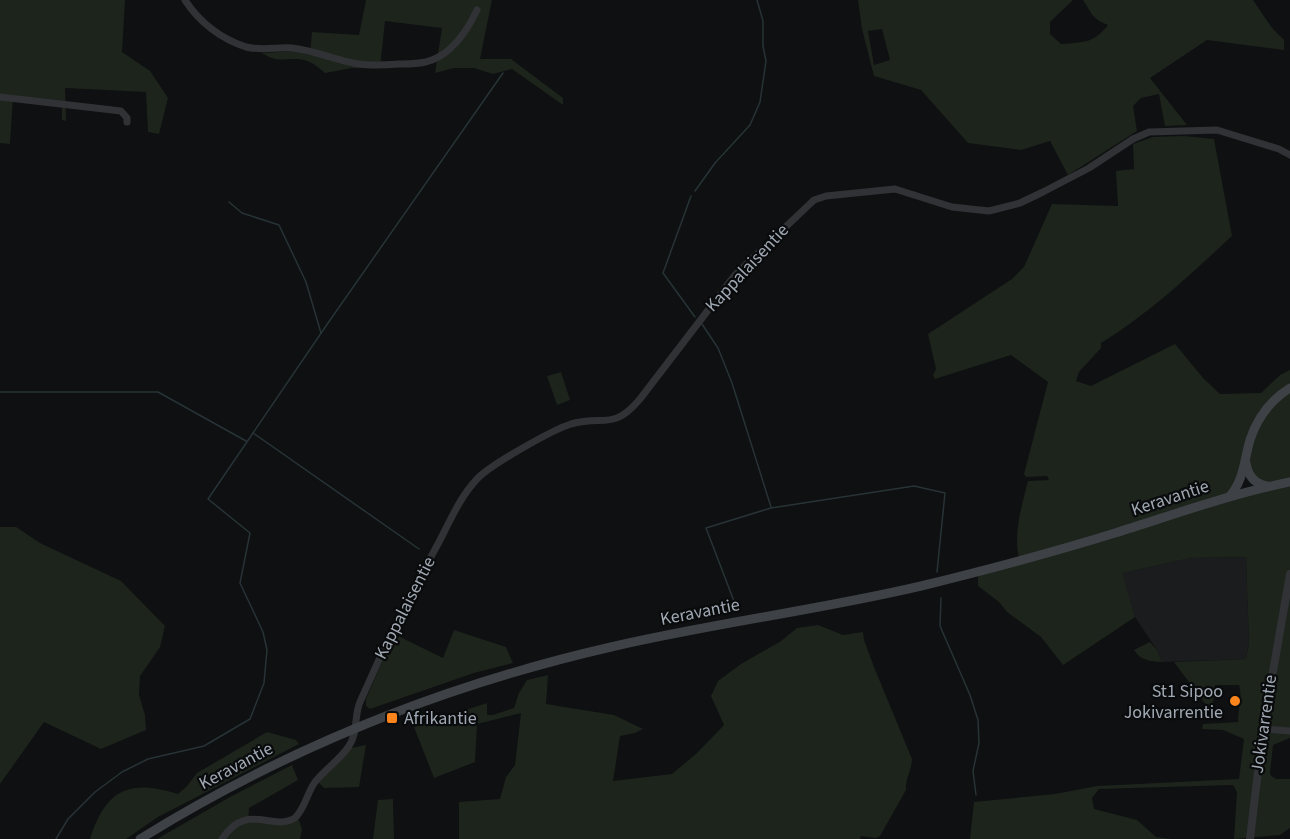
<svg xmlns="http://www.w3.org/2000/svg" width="1290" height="839" viewBox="0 0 1290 839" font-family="'Source Sans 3',sans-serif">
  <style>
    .built { fill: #1b1c1e }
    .green { fill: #1c241c; fill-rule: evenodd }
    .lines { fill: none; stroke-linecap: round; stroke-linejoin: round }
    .stream { stroke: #273337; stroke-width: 1.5 }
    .minor { stroke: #303236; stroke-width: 7 }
    .tertiary { stroke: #303236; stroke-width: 8 }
    .secondary { stroke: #3e4246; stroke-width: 9 }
    .poi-dot { fill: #fb841d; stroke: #0a0b0c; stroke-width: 2 }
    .labels { text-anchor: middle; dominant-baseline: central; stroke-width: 4.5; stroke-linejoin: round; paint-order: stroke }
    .street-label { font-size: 18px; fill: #a0a9b3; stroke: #0a0b0c }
    .poi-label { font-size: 18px; fill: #a0a9b3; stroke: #0a0b0c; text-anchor: end }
  </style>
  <rect width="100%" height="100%" fill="#0f1011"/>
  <!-- built -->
  <path class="built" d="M1246,557l3,86 -3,16 -84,3 -5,-12 -22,-33 -14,-44 70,-15z"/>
  <!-- green -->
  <g class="green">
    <path d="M0,0h125l-3,52 28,19 18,27 -9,36 -11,-2 -2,-40 -81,-4 1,33 -4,-1v-17l-49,-6 -3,47 -10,-1z"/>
    <path d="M366,0h126l-12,59h31l52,39v7l-51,-36 -19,5 -19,-6h-20l-19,5 7,-45 -57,-7 -5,47h-28l-27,5c-6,-5 -12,-11 -21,-13 -17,-4 -24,5 -42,-7l33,-2 15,4 2,-23 47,3z"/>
    <path d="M858,0h215l-23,22v12l11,10c22,-2 32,0 47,-19 -17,-7 -15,-10 -25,-25h170l19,28 12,12v10l-77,-10 -57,38 37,47 -22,1 -6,-32 -18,4 -8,8 4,25 -69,44 -18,-34 -29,9 -53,-7 -47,-53 -47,-14 -12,-47zM882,29l8,31 -16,5 -6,-34z"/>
    <path d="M1184,136l30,3 18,97c-41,38 -83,78 -131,107v5l-22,24 -3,9 15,5 84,-42 29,35 16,15 41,-1 19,-18 10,-5v368l-17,7 -3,28 1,3 5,3h14v49l-10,7 -46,4 3,-47 -4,-7 -134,4 -7,9 2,11 43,11 19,17 15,2h-201l4,-37 81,-8 42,-8 142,-7 5,-40 -21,-9 -21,-1 1,-5 35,-2c0,-15 5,-22 1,-37h-24l-3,28 -38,-51 72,-3 3,-16 -3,-86 -55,1 -69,15 13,44 -72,48 -22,-28 -34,-25 -8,-10 -21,-16v-14l42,-11c-8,-25 2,-56 8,-80l21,-1 -2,-4 -21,1 -2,-3 24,-92 -37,-27 -76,24 -2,-4 3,-6 -8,-35 84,-55 12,-12 28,-63 66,2 -2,-35 18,-2 -1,-25 20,-7zM1246,468l14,17 -31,11z"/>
    <path d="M561,372l9,28 -13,5 -10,-29z"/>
    <path d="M0,527h16l24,16 81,38 44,45 -5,21 -20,29 -1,19 6,20 1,15 -45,19 -57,-27 -44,62z"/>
    <path d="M818,625l25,10 20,-3 1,8 10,27 38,92c0,11 -7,20 -6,31l-26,46 -4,2 -15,-2 -1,3h-401v-37l41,-3 6,-22 9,-12 6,-52 -44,11 -2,38 -41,16 -20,-51 73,-24v12h6l21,-7 5,-15 8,-13 21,-5 -2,29 68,11 29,14 -8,4 -15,3 -7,45 59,-7 25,-21 27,-28 -13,-29 7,-15 23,-17 40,-23 16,-13z"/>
    <path d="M454,630l52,17 7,16 -39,10 -104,36 -4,-3v-7l28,-65 49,24z"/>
    <path d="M1150,642l7,8 5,12c-12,-1 -21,-1 -28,-12z"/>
    <path d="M267,732l29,8 3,4 -141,73 -32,22h-36c16,-50 39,-60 88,-45l9,-8 10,-13z"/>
    <path d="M366,745l-7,42 -35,1 -6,-6 33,-34z"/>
    <path d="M292,765l6,15 -49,28 -1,14 37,1 14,-3 3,10 -2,9h-143l73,-42z"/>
    <path d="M393,799l1,40h-21l5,-39z"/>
  </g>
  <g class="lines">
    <!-- stream -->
    <g class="stream">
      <path d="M695,191l20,-28 35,-38 10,-23 6,-41 -3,-15v-25l-6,-21"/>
      <path d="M691,196l-28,77 32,44"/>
      <path d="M229,202l13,11 37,12 27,57 15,51"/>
      <path d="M702,324l16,24 14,35 39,124"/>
      <path d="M0,392h158l88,49"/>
      <path d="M253,433l166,116"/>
      <path d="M941,598l-1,28 30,69 8,25 1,23 -6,28 3,24"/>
      <path d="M737,609l-31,-81 65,-20 143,-22 31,7 -8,79"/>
      <path d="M56,839l12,-20 27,-27 27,-20 26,-13 56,-13 46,-27 14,-36 3,-33 -4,-18 -23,-49 10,-50 -42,-34 120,-176 175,-250"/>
    </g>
    <!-- minor -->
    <g class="minor">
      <path d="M185,0c14,22 36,39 61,47 15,4 31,0 46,1 23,2 44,13 67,16 14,2 27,1 41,0 11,0 22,0 32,-4 21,-8 36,-31 45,-50"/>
      <path d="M0,97l121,14 6,7v4"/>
      <path d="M1263,729l27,2"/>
      <path d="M222,839c25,-38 49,-7 73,-21 10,-10 12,-25 20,-36 10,-13 25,-22 34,-36 9,-13 5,-30 11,-44 24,-55 50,-108 79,-160 11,-21 21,-45 38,-63 13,-14 75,-49 94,-55 34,-9 42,7 69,-25l95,-124 79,-75 12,-4 69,-7 57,18 37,4 31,-8 23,-11 46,-24 44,-29 16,-7 68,-2 62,19 11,6"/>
    </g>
    <!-- tertiary -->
    <path class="tertiary" d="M1250,839l13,-110 27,-155"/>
    <!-- secondary -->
    <g class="secondary">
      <path d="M1246,463c2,13 9,21 21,23"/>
      <path d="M1229,497c15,-16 15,-37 21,-57 7,-22 21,-40 40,-52"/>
      <path d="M140,839c145,-90 305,-154 471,-192 103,-24 208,-37 310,-61 65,-16 130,-33 194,-53 58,-18 115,-39 175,-51"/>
    </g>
  </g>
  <!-- markers -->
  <g class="poi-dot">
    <circle cx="1235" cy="701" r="6"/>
    <rect x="386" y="712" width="12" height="12" rx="3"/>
  </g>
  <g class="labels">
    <!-- street labels -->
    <g class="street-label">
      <text transform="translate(747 268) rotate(-47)">Kappalaisentie</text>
      <text transform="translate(1170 498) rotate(-18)">Keravantie</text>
      <text transform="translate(405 608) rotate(-63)">Kappalaisentie</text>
      <text transform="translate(700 612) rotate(-11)">Keravantie</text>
      <text transform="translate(1264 724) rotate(-82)">Jokivarrentie</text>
      <text transform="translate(236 766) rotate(-28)">Keravantie</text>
    </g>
    <!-- poi labels -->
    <g class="poi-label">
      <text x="1223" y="691">St1 Sipoo<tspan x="1223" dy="21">Jokivarrentie</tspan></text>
      <text x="404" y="718" text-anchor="start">Afrikantie</text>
    </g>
  </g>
</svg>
